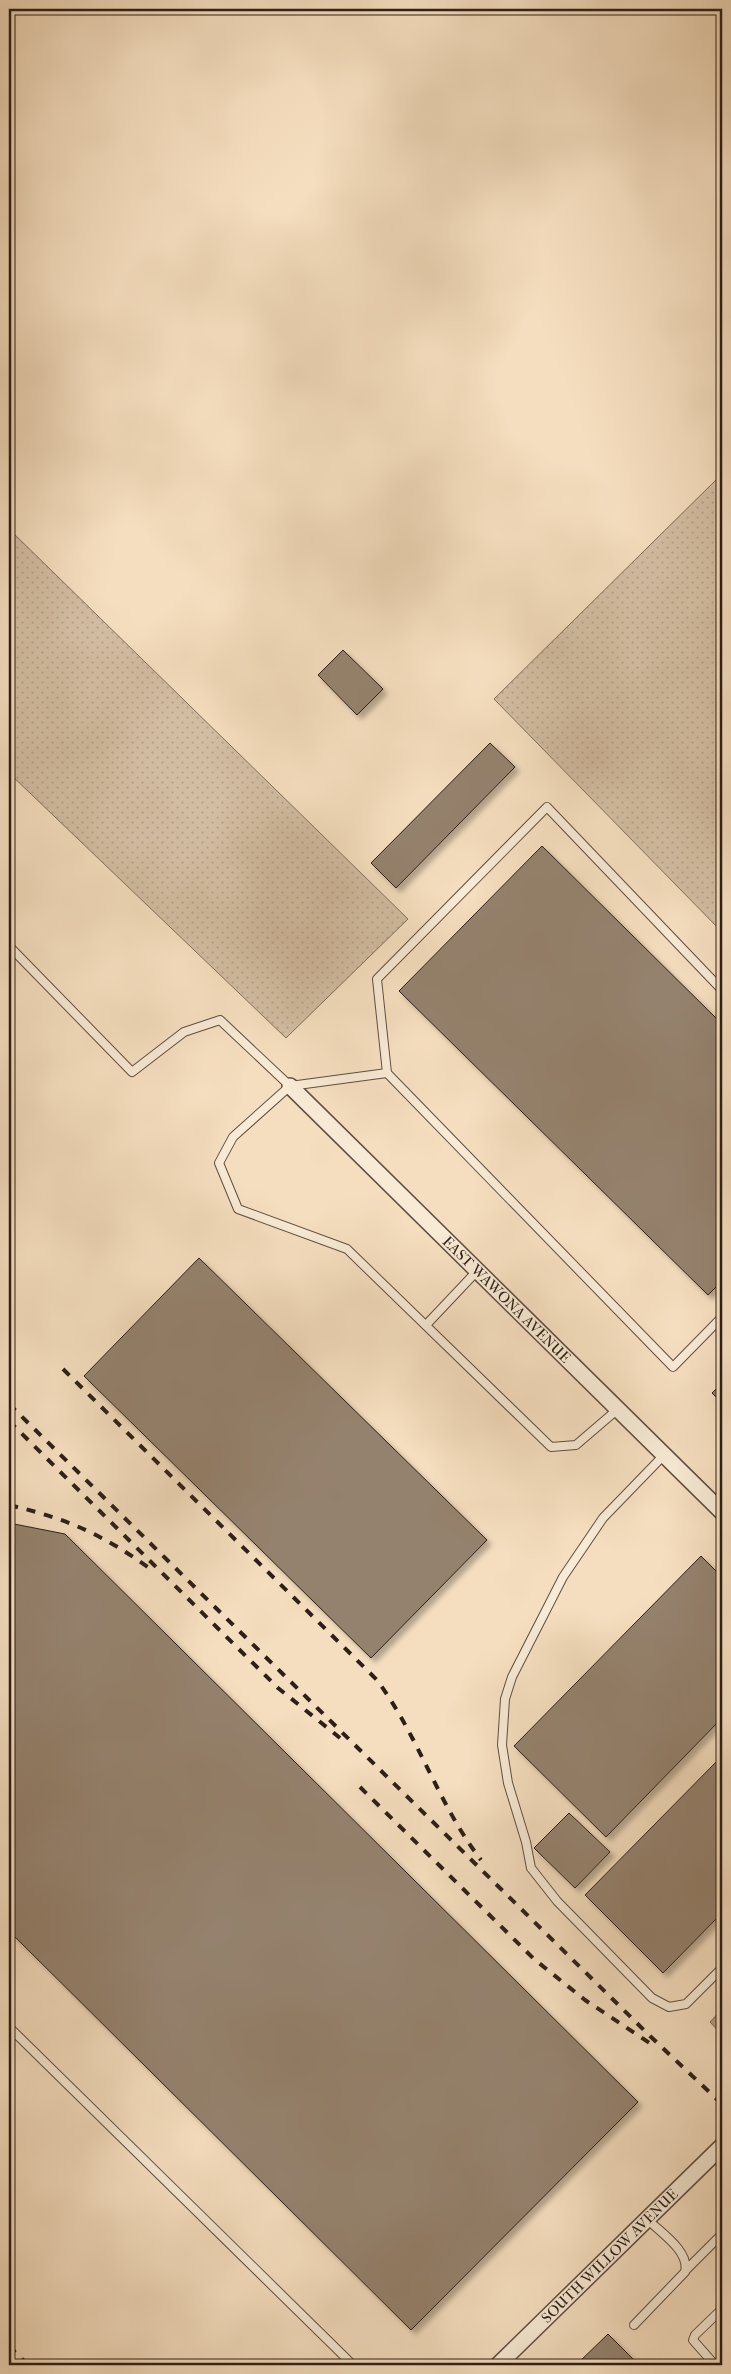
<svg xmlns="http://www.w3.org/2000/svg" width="731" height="2374" viewBox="0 0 731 2374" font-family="'IM FELL French Canon',serif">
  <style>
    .grass { fill: url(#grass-dots); stroke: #806e5c }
    .water { fill: #b19d86; stroke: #7d6a5a }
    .building { fill: #95826e; stroke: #2e1e17; filter: url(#shadow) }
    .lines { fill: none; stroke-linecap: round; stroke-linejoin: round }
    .service-casing { stroke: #604e41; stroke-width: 10 }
    .minor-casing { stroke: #604e41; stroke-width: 18 }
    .service { stroke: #f8ead5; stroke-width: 8 }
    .minor { stroke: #f8ead5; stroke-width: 15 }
    .rail { stroke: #2e1e17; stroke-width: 4; stroke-dasharray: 9 9; stroke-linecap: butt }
    .labels { text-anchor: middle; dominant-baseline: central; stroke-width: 5; stroke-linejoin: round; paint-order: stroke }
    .street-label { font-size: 15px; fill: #2e1e17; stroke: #f8ead5 }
  </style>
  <defs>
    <pattern id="grass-dots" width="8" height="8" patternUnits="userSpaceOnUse" patternTransform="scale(1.25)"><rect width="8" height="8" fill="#d3bda2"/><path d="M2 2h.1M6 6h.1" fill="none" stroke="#b5a28b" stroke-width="1.8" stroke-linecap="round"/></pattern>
    <filter id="shadow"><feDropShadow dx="4.5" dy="4.5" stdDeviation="2.5" flood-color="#0004"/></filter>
  </defs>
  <rect width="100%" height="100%" fill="#f5debf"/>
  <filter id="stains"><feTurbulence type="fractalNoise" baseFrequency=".004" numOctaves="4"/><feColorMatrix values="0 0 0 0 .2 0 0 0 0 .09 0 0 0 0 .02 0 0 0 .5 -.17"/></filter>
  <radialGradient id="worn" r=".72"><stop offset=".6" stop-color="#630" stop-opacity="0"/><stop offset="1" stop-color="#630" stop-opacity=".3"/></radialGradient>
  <!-- grass -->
  <g class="grass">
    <path d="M722,474v458l-228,-233z"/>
    <path d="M9,529l399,390 -122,119 -277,-265z"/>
  </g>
  <!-- water -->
  <path class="water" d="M722,2009v26l-12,-13z"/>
  <!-- building -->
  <g class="building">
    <path d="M343,650l40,39 -26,26 -39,-40z"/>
    <path d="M490,743l25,24 -119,121 -25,-25z"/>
    <path d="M542,846l180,178v257l-14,14 -309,-304z"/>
    <path d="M199,1258l288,282 -116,118 -287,-282z"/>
    <path d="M722,1383v20l-10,-10z"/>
    <path d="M9,1523l56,11 573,568 -227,228 -402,-399z"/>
    <path d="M701,1556l21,21v141l-116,119 -92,-91z"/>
    <path d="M722,1756v157l-59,60 -78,-78z"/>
    <path d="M569,1813l41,39 -35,36 -41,-40z"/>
    <path d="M608,2334l31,31h-63z"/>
  </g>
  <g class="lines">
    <!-- service casing -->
    <g class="service-casing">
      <g id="service">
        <path d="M9,946l123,126 52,-40 36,-12 70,66"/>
        <path d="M722,990l-175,-183 -170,172 10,94 286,294 49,-50"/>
        <path d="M387,1073l-97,13 -57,51 -14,26 19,46 109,40 204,198 25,-2 42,-36"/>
        <path d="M426,1325l51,-54"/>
        <path d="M664,1455l-61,63 -40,59 -51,100 -7,22 -3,46 6,38 18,59 5,26 26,33 95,97 17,9 17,-3 36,-36"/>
        <path d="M9,2027l344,338"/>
        <path d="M686,2270l36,-36"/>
        <path d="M634,2325l51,-53c5,-21 -24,-39 -38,-53"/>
        <path d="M715,2365l-22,-25 2,-5 27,-26"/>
      </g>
    </g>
    <!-- minor casing -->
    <g class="minor-casing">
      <g id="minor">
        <path id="s1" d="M290,1086l432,426"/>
        <path id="s2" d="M498,2365l224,-219"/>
      </g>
    </g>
    <!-- service -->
    <use href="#service" class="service"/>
    <!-- minor -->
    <use href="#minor" class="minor"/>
    <!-- rail -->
    <g class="rail">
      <path d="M63,1369l314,311c42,57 61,124 104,180"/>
      <path d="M9,1404l641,632 72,68"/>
      <path d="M9,1421l269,267 62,50"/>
      <path d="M9,1505c59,14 93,29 143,65"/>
      <path d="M360,1787l174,172 51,41 66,44"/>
      <path d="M9,2346l19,19"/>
    </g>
  </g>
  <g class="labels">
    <!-- street labels -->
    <g class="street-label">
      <text stroke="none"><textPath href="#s1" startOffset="304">EAST WAWONA AVENUE</textPath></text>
      <text stroke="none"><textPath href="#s2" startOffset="156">SOUTH WILLOW AVENUE</textPath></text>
    </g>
  </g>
  <!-- margin -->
  <rect width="731" height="2374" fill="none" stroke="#f5debf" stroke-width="30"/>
  <rect x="10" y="10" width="711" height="2354" fill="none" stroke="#2e1e17" stroke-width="2.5"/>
  <rect x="15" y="15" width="701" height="2344" fill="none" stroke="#2e1e17"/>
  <rect width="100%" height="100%" filter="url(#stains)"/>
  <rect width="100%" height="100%" fill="url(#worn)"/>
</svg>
